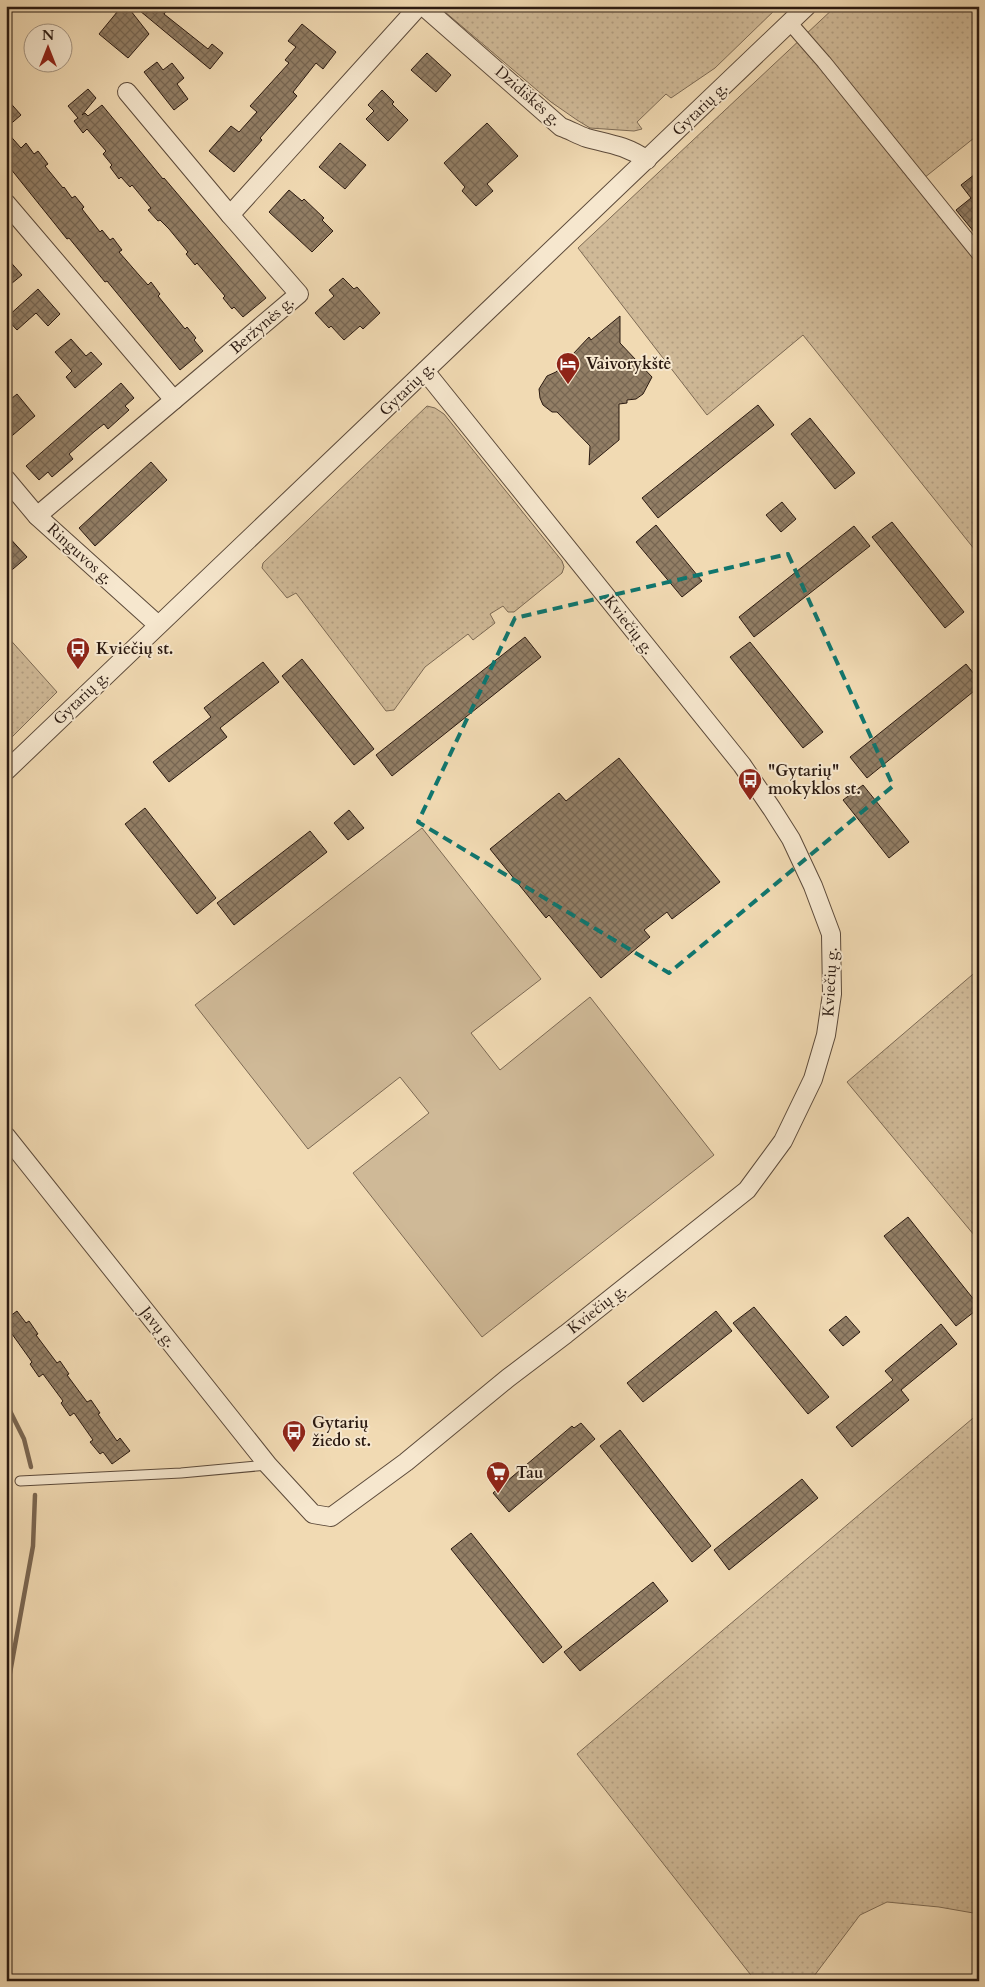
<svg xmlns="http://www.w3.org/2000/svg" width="985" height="1987" viewBox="0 0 985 1987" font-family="Cardo,serif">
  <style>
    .grass { fill: url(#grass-dots); stroke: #7d6a54 }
    .park { fill: #cfb997; stroke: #7d6a54 }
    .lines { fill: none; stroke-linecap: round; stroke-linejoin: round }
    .stream { stroke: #7a6651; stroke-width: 4.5 }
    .building { fill: url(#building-cross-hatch); stroke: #2b1a11 }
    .service-casing { stroke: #5c4a3a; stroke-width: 11 }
    .pedestrian-casing { stroke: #5c4a3a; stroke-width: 16 }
    .minor-casing { stroke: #5c4a3a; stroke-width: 20 }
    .service { stroke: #f6e7ce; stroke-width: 9 }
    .pedestrian { stroke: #f6e7ce; stroke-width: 14 }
    .minor { stroke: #f6e7ce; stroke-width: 18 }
    .marked { fill: none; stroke: #0f766e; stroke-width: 4; stroke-dasharray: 10 6; stroke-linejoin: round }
    .labels { text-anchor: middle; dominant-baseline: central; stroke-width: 4; stroke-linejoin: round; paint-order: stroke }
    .street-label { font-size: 16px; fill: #2b1a11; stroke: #f6e7ce }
    .poi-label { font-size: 16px; font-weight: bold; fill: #2b1a11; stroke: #f6e7ce; text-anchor: start }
  </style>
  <defs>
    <pattern id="grass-dots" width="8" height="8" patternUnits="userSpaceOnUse" patternTransform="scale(1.25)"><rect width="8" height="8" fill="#cfb997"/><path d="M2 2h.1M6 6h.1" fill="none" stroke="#b29e81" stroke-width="1.8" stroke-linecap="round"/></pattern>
    <pattern id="building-cross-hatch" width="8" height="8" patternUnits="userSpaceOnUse" patternTransform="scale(1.25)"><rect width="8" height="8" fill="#927e65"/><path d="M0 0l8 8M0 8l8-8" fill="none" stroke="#776652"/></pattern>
  </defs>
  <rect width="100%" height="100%" fill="#f1dab3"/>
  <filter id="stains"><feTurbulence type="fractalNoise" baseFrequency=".004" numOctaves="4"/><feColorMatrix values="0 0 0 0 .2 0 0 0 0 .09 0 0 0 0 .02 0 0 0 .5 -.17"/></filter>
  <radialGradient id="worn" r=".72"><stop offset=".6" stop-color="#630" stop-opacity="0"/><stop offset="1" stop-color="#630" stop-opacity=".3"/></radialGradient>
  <!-- grass -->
  <g class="grass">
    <path d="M438,6h341l-64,62 -44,30 -5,-4 -29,28 5,7 -8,2 -44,-3 -13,-8 -26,-18z"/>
    <path d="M836,6h143v128l-60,48 60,72v301l-176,-220 -96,80 -129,-167z"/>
    <path d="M427,406l8,2 9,6 118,147 2,6 -2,6 -48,39h-6l-5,-6 -13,8 5,9 -22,17 -5,-6 -43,33 -31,43 -8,1 -90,-118 -9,5 -25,-30 1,-5z"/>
    <path d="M6,635l51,57 -51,51z"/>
    <path d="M979,969v272l-132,-159z"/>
    <path d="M979,1413v501l-40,-7 -52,-5 -27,13 -49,65 -51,1 -6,-2 -177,-225z"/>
  </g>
  <!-- park -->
  <path class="park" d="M422,828l119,151 -70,54 29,37 90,-73 124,158 -232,182 -129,-164 76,-60 -29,-36 -92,72 -113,-144z"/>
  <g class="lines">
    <!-- stream -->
    <g class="stream">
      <path d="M6,1403l18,36 7,28"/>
      <path d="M6,1695l27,-149 2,-51"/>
    </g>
  </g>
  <!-- building -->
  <g class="building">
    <path d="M122,6h5l22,28 -21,24 -29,-24z"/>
    <path d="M134,6h36l-6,8 44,35 4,-5 11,9 -13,16z"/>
    <path d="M302,24l34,28 -13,17 -7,-6 -23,29 4,4 -37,42 2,2 -28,32 -25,-21 22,-25 8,6 18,-20 -7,-6 39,-43 -4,-3 11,-13 -8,-6z"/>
    <path d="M427,53l24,22 -15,17 -25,-22z"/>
    <path d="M157,62l6,8 9,-7 12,15 -7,6 11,15 -14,11 -30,-38z"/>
    <path d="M88,89l8,9 -14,17 3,-2 3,3 14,-11 61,74 1,-1 102,120 -23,19 -9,-10 -2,2 -9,-11 2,-2 -28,-33 -2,2 -9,-11 2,-2 -19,-23 -9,-9 -2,1 -10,-11 3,-2 -19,-23 -2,2 -9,-10 -2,2 -9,-12 2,-2 -9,-11 3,-3 -19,-22 -4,4 -9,-12 4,-3 -10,-12z"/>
    <path d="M382,90l12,12 -2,2 16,16 -20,21 -22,-22 8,-8 -6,-6z"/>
    <path d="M6,98l15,17 -15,13z"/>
    <path d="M487,123l31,33 -31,28 6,7 -17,15 -14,-15 3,-4 -21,-24z"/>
    <path d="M6,131l15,17 5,-5 8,11 4,-3 10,13 -3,2 18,22 1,-1 8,11 3,-2 9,11 -2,2 18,23 2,-2 8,10 3,-2 9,12 -3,2 20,23 9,10 3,-3 9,12 -2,2 27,33 2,-2 9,11 -2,2 9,11 -23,19 -73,-89 -2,1 -36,-44 -2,1 -61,-76z"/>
    <path d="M340,143l26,22 -21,24 -26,-22z"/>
    <path d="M979,171v67l-23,-28 15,-12 -10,-13z"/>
    <path d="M289,190l13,11 2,-2 20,19 -2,2 11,11 -21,21 -43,-40z"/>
    <path d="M6,257l16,18 -16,13z"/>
    <path d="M343,278l11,11 3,-2 23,26 -17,16 -3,-3 -16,14 -13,-14 -2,2 -14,-15 19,-17 -5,-6z"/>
    <path d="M38,289l22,25 -12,12 -12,-13 -19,17 -11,-12z"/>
    <path d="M620,316v27l32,34 -9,17 -7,5 -9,1v3l-8,1v36l-30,25 1,-19 -33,-34h-5l-9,-7 -3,-7 -1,-9 8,-13 9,-4 33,-35 2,3z"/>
    <path d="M71,339l15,17 5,-4 11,12 -27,24 -9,-11 6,-6 -17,-19z"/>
    <path d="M121,383l13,15 -9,8 4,4 -21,19 -4,-5 -9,7 -26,23 4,5 -21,18 -4,-5 -9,8 -13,-14z"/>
    <path d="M17,394l18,22 -29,25v-38z"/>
    <path d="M758,405l16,20 -116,93 -16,-20z"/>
    <path d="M810,418l45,55 -20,16 -44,-55z"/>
    <path d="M151,462l16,18 -72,66 -16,-18z"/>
    <path d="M782,502l14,17 -15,13 -15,-17z"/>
    <path d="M892,522l72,90 -19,16 -73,-91z"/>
    <path d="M656,525l46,56 -20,16 -46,-55z"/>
    <path d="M854,526l16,20 -116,91 -15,-20z"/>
    <path d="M6,534l21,23 -21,18z"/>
    <path d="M525,637l16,20 -149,119 -16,-21z"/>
    <path d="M750,642l73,90 -20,16 -73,-91z"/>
    <path d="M302,659l72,90 -20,16 -72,-89z"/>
    <path d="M263,662l16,20 -59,46 7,9 -58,45 -16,-20 58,-45 -7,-9z"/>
    <path d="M966,664l13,16v7l-112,91 -17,-21z"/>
    <path d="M619,758l101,124 -48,37 -5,-7 -23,18 6,7 -49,41 -52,-63 -3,3 -56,-69 69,-56 7,8z"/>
    <path d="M863,785l46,57 -20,16 -46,-58z"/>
    <path d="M145,808l71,90 -19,16 -72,-90z"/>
    <path d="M349,810l15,18 -16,12 -14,-17z"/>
    <path d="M310,831l17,21 -93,73 -17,-22z"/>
    <path d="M908,1217l71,89v2l-23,18 -72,-90z"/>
    <path d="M754,1307l75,90 -21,17 -75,-91z"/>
    <path d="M17,1311l9,12 3,-2 9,13 -2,1 21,28 3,-2 9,13 -2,1 20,27 4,-2 9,13 -2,1 19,27 3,-3 10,13 -18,13 -9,-12 -3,2 -10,-12 3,-2 -19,-27 -4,3 -9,-13 2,-2 -20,-27 -4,3 -9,-13 2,-2 -20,-28 -6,4v-19z"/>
    <path d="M716,1311l16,20 -89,71 -16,-19z"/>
    <path d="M846,1316l14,16 -17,14 -14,-16z"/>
    <path d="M941,1324l16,20 -56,46 8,10 -57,47 -16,-20 57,-47 -8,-9z"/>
    <path d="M581,1423l14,16 -86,73 -16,-19 79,-67 2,2z"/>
    <path d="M620,1430l91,116 -19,16 -92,-116z"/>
    <path d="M802,1479l16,19 -89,72 -15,-20z"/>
    <path d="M471,1533l91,114 -19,16 -92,-114z"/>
    <path d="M653,1582l15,19 -88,70 -16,-19z"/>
  </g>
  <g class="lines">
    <!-- service casing -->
    <g class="service-casing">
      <path id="service" d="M20,1481l161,-8 87,-8"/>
    </g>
    <!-- pedestrian casing -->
    <g class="pedestrian-casing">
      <path id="pedestrian" d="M790,23l34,39 155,192"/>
    </g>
    <!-- minor casing -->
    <g class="minor-casing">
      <g id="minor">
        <path d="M423,6l138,121c9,3 17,8 26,11 24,6 40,8 60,22"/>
        <path d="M127,92l103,123"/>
        <path d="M6,203l168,197 125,-106 -69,-79 189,-209"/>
        <path d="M6,479l31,37 121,109"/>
        <path d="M37,516l137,-116"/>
        <path d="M6,771l801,-765"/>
        <path d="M6,1136l262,329 45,49 18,3 75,-55 102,-84 58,-44 181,-144 36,-49 30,-62 13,-44 6,-41 -1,-60 -18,-48 -22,-47 -19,-30 -30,-44 -317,-394"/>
      </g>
    </g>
    <!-- service -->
    <use href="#service" class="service"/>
    <!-- pedestrian -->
    <use href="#pedestrian" class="pedestrian"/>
    <!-- minor -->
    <use href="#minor" class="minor"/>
  </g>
  <!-- marked area -->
  <path class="marked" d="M788,554l105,232 -224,187 -251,-151 97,-204z"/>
  <!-- icons -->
  <defs>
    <g id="hotel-pin" transform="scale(1.25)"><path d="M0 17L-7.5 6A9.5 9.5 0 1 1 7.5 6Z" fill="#8f2418" stroke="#f6e7ce"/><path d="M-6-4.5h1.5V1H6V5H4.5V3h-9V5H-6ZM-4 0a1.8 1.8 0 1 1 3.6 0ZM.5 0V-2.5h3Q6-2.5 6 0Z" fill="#fff"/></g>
    <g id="bus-pin" transform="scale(1.25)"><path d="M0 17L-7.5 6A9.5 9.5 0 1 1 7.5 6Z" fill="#8f2418" stroke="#f6e7ce"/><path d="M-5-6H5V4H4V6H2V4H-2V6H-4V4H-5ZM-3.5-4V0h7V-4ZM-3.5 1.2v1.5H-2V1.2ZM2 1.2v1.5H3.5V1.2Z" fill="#fff"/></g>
    <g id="supermarket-pin" transform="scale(1.25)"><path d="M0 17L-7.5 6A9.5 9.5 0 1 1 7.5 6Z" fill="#8f2418" stroke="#f6e7ce"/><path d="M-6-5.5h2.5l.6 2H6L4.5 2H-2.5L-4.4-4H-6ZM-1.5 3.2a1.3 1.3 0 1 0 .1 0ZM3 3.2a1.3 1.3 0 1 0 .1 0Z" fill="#fff"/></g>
  </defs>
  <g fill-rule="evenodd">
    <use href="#hotel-pin" x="568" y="364"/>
    <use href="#bus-pin" x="78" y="649"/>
    <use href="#bus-pin" x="750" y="780"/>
    <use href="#bus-pin" x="294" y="1432"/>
    <use href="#supermarket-pin" x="498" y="1473"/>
  </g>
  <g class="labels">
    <!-- street labels -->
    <g class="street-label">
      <text transform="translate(528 96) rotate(41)">Dzidiškės g.</text>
      <text transform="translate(700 109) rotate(-44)">Gytarių g.</text>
      <text transform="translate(262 325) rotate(-41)">Beržynės g.</text>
      <text transform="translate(407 389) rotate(-44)">Gytarių g.</text>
      <text transform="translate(80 554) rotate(42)">Ringuvos g.</text>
      <text transform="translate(629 625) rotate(52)">Kviečių g.</text>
      <text transform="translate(81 698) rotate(-44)">Gytarių g.</text>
      <text transform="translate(830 982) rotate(-87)">Kviečių g.</text>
      <text transform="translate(597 1309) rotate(-38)">Kviečių g.</text>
      <text transform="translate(158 1327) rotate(52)">Javų g.</text>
    </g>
    <!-- poi labels -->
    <g class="poi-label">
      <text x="586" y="364">Vaivorykštė</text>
      <text x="96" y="649">Kviečių st.</text>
      <text x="768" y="771">"Gytarių"<tspan x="768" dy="18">mokyklos st.</tspan></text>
      <text x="312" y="1423">Gytarių<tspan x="312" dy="18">žiedo st.</tspan></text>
      <text x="516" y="1473">Tau</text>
    </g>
  </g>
  <!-- margin -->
  <rect width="985" height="1987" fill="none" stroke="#f1dab3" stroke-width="25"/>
  <rect x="8" y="8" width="970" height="1972" fill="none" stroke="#2b1a11" stroke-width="2.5"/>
  <rect x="12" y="12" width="960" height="1962" fill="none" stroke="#2b1a11"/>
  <!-- north arrow -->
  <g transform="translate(48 48)"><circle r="24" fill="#f6e7ce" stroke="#a59582"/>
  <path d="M0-4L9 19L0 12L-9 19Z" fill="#8f2418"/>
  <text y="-8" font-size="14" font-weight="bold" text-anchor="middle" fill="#2b1a11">N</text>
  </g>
  <rect width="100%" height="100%" filter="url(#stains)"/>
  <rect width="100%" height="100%" fill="url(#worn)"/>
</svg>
